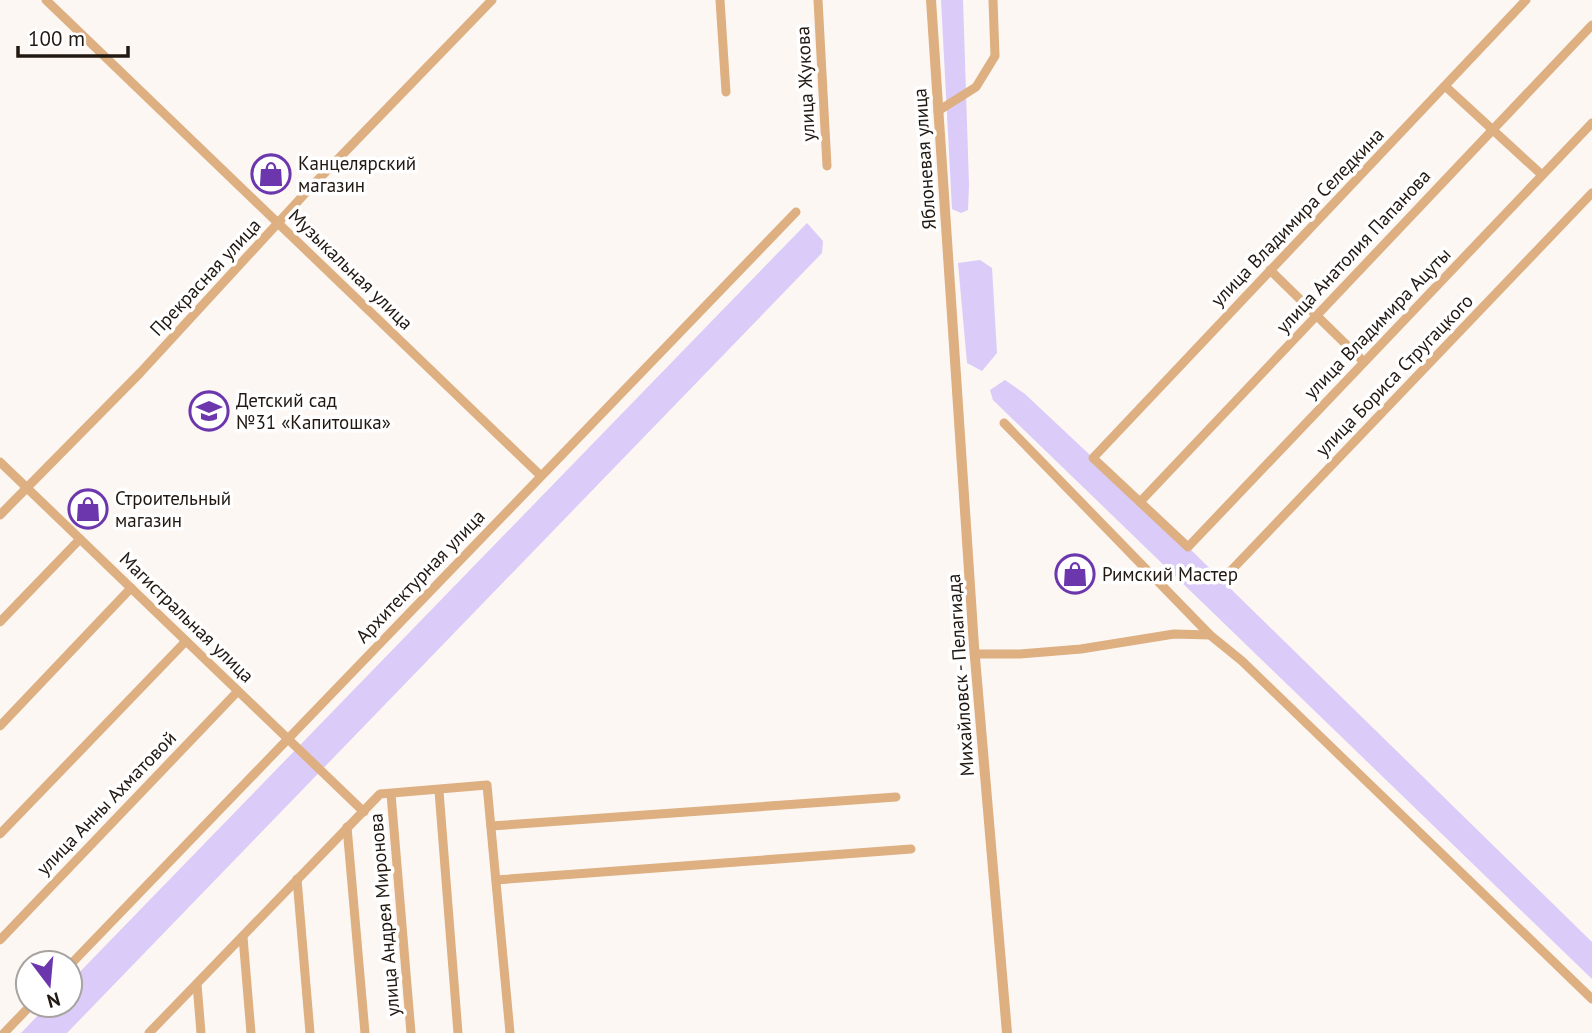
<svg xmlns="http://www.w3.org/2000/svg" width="1592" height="1033" viewBox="0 0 1592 1033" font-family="'PT Sans',sans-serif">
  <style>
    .green { fill: #dacbf8 }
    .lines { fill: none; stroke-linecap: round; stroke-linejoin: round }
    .minor { stroke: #ddaf81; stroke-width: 9 }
    .tertiary { stroke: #ddaf81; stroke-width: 10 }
    .labels { text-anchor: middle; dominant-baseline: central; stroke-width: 7; stroke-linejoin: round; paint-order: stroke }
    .street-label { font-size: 19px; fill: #201811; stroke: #fff }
    .poi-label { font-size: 19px; fill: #201811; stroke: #fff; text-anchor: start }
  </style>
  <rect width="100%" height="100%" fill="#fcf7f3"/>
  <!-- green -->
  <g class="green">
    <path d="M941,0h22l6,185 -1,25 -7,3 -9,-4z"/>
    <path d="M807,223l16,18 -1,12 -755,780h-46l27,-28h22v-23z"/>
    <path d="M980,260l12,8 5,85 -15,18 -15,-8 -9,-100z"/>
    <path d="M1005,380l20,14 163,153 404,395v37l-599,-579 -3,-10z"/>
  </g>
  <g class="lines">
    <!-- minor -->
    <g class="minor">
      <path d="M46,0l495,476"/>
      <path d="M720,0l6,92"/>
      <path d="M818,0l9,166"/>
      <path d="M1526,0l-433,458 95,89 404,-424"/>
      <path d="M1445,86l97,89"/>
      <path d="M938,111l38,-24 19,-31 -2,-56"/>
      <path d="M1270,270l94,92"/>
      <path d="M1004,423l206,212"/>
      <path d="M0,462l364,350"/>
      <path d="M1140,502l452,-477"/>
      <path d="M0,515l140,-142 171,-186 181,-187"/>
      <path d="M1222,580l370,-387"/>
      <path d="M0,622l80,-83"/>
      <path d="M975,654h45l61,-5 93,-15 36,1 32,26 350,338"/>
      <path d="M0,726l131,-138"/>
      <path d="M439,791l19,242"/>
      <path d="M391,794l20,239"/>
      <path d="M491,826l405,-29"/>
      <path d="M347,827l18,206"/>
      <path d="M0,834l186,-193"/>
      <path d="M297,879l13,154"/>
      <path d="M496,880l415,-31"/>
      <path d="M243,937l8,96"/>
      <path d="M0,940l238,-249"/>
      <path d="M70,965l726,-753"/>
      <path d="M197,984l4,49"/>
      <path d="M4,1033l27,-28"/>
      <path d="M149,1033l231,-239 107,-9 23,248"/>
    </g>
    <!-- tertiary -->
    <path class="tertiary" d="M931,0l43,646 33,387"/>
  </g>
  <!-- icons -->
  <defs>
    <g id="shop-ring" transform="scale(2.0125)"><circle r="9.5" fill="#fff" stroke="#6c37ad" stroke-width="1.5"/><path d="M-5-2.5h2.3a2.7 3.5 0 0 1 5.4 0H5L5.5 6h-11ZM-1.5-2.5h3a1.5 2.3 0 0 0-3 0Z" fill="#6c37ad"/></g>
    <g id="school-ring" transform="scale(2.0125)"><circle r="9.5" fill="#fff" stroke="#6c37ad" stroke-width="1.5"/><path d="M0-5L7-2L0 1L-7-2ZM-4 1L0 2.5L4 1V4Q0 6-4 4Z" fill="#6c37ad"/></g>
  </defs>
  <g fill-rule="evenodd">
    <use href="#shop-ring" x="271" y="174"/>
    <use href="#school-ring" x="209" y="411"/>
    <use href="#shop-ring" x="88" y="509"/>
    <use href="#shop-ring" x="1075" y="574"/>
  </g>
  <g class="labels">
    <!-- street labels -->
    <g class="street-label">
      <text transform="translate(805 84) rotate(-93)">улица Жукова</text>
      <text transform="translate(924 159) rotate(-94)">Яблоневая улица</text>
      <text transform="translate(1297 217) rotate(-46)">улица Владимира Селедкина</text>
      <text transform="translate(1353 251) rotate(-47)">улица Анатолия Папанова</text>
      <text transform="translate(351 269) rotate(44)">Музыкальная улица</text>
      <text transform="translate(205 277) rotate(-47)">Прекрасная улица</text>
      <text transform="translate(1377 323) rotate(-46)">улица Владимира Ацуты</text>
      <text transform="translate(1394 375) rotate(-46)">улица Бориса Стругацкого</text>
      <text transform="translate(420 576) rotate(-46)">Архитектурная улица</text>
      <text transform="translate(187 617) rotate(44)">Магистральная улица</text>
      <text transform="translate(960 675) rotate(-94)">Михайловск - Пелагиада</text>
      <text transform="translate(106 803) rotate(-46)">улица Анны Ахматовой</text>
      <text transform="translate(384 915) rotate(-95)">улица Андрея Миронова</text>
    </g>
    <!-- poi labels -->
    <g class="poi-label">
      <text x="298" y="163">Канцелярский<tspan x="298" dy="22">магазин</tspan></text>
      <text x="236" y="400">Детский сад<tspan x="236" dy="22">№31 «Капитошка»</tspan></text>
      <text x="115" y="498">Строительный<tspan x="115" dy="22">магазин</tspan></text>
      <text x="1102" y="574">Римский Мастер</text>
    </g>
  </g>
  <!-- north arrow -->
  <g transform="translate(49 984) rotate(164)"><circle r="33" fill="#ffffff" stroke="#a6a3a0" stroke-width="2"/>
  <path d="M0-5L12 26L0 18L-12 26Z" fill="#6c37ad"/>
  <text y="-10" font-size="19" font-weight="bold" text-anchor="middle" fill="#201811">N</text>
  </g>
  <!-- scale -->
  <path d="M18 46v10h110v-10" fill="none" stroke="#201811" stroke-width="3.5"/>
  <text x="28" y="46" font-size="21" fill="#201811" stroke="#ffffff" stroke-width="5" paint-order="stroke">100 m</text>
</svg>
